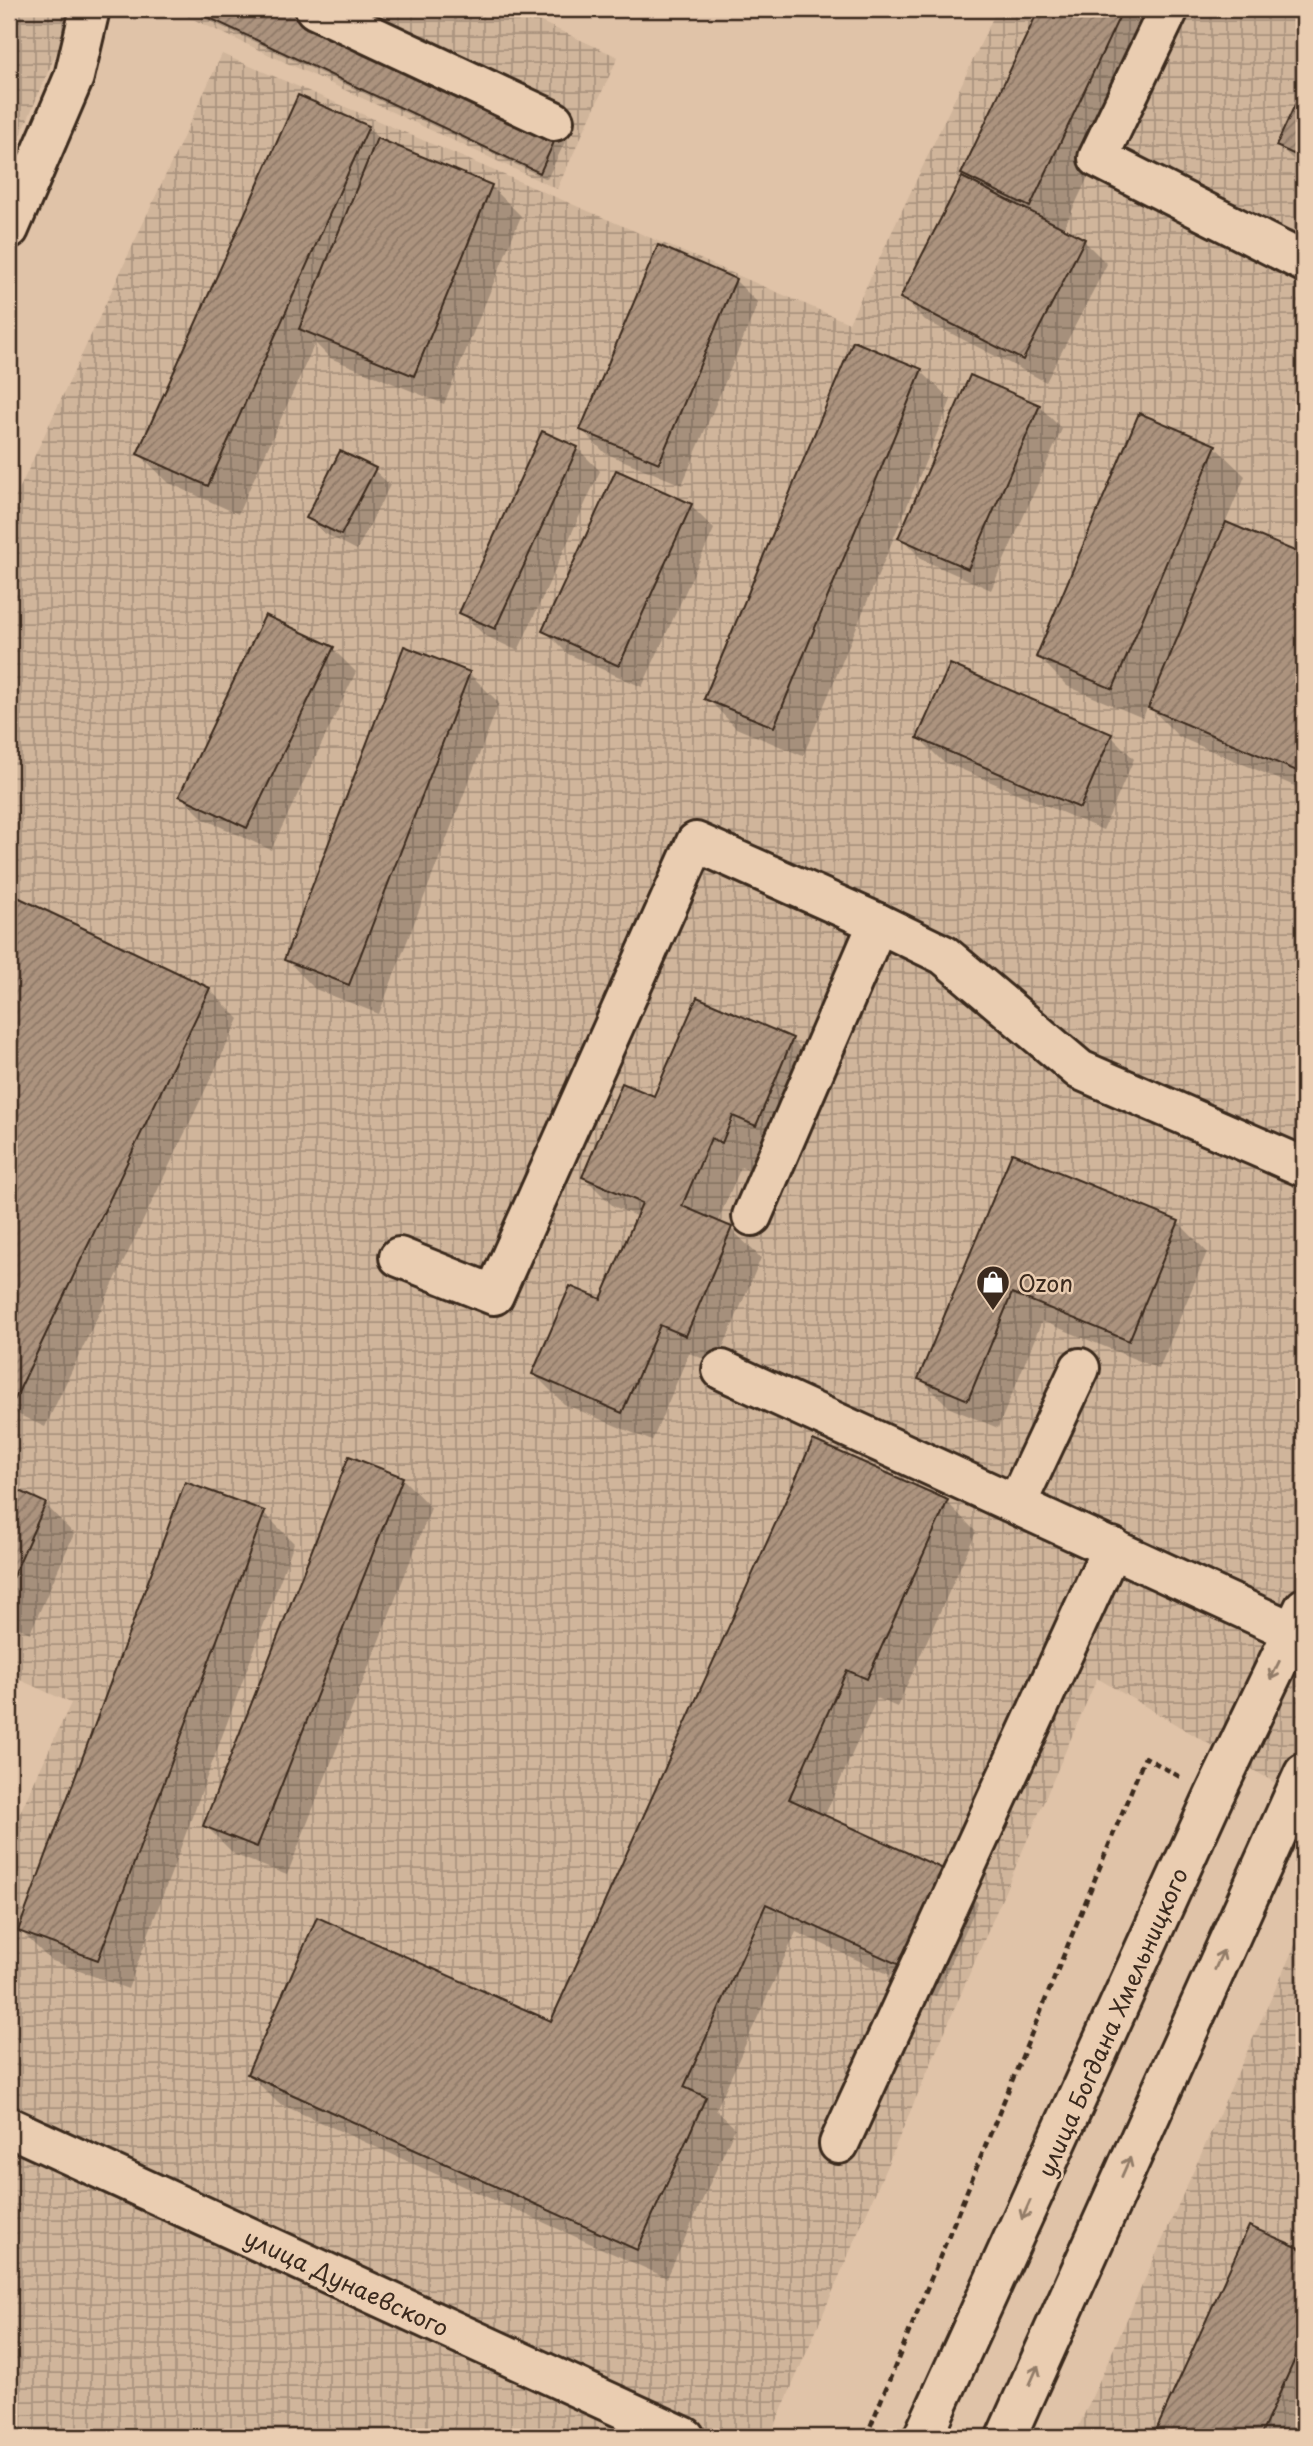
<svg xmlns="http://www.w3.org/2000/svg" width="1313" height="2446" viewBox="0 0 1313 2446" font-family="'Playpen Sans',sans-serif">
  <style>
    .industrial { fill: url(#industrial-grid) }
    .shadow { fill: #0003 }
    .building { fill: url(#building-hatch); stroke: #3b2a1e; stroke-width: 2 }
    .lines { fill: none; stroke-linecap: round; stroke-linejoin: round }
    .minor-casing { stroke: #3b2a1e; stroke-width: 44 }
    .highway-casing { stroke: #3b2a1e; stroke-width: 44 }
    .path { stroke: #3b2a1e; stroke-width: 4.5; stroke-dasharray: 7 5; stroke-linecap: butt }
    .minor { stroke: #eacdb1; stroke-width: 38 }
    .highway { stroke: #eacdb1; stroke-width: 38 }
    .oneway { stroke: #927c68 }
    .labels { text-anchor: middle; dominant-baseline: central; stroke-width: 5; stroke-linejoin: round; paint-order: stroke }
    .poi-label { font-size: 23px; fill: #3b2a1e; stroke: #eacdb1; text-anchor: start }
    .street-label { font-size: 23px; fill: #3b2a1e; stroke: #eacdb1 }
  </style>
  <defs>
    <pattern id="industrial-grid" width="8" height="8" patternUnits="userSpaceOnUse" patternTransform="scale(1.75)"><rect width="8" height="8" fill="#d0b59b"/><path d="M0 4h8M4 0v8" fill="none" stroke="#aa937e"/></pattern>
    <pattern id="building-hatch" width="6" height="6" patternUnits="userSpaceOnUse" patternTransform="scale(1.75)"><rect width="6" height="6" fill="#ac937e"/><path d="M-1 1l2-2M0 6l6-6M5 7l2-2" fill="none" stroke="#8d7867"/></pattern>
  </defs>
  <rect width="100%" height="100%" fill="#e0c3a8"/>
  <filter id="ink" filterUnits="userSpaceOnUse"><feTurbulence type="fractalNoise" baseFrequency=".0143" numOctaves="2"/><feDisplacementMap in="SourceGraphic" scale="14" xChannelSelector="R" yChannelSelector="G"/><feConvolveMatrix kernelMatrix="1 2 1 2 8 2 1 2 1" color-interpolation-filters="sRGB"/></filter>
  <g filter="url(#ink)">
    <!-- industrial -->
    <g class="industrial">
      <path d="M9,9h66l-66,154z"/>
      <path d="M171,9h346v2l101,46 -61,132z"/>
      <path d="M997,9h307v1791l-207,-122 -327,759h-761v-601l62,-133 -62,-28v-1164l213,-457 627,269z"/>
      <path d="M1304,1925v512h-230z"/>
    </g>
    <!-- shadow -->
    <g class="shadow">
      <path d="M203,9h85l269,126 8,7 -18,37 -339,-159 -7,-7z"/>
      <path d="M1041,9h126l-104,221 21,11 23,23 -61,118 -121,-62 -23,-23 70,-114 -9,-9z"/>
      <path d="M1291,9h13v13z"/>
      <path d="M1304,89v81l-26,-25z"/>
      <path d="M368,128l13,13 110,45 30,30 -77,188 -114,-46 -15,-15 -77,171 -69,-31 -30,-29z"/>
      <path d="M735,280l23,23 -76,182 -77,-32 -23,-23z"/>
      <path d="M854,343l67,28 30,29 -148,356 -67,-28 -29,-30z"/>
      <path d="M1039,406l23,23 -71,161 -68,-30 -23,-23z"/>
      <path d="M1215,447l30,29 -20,48 79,33v233l-125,-53 -31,-32 -5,13 -76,-32 -29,-30z"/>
      <path d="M577,448l23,23 -82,180 -34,-16 -23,-23z"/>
      <path d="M374,470l16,15 -33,65 -33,-17 -16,-16z"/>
      <path d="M691,506l23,23 -72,158 -74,-33 -23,-23z"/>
      <path d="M333,649l23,23 -85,178 -67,-31 -23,-23z"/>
      <path d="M950,666l161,70 23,23 -31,71 -161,-69 -23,-23z"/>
      <path d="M469,673l30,30 -120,311 -64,-25 -29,-30z"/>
      <path d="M9,895l200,94 30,30 -194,408 -36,-17z"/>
      <path d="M698,999l94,41 30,29 -70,103 -11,-5 -24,56 14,6 30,29 -45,106 -27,-11 -37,88 -88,-37 -30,-30 68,-72 36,-85 -25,-11 -29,-29 71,-78z"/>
      <path d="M1013,1155l165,67 29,30 -48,117 -117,-48 -44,107 -48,-20 -29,-29z"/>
      <path d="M402,1478l29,30 -144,367 -52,-20 -30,-30z"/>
      <path d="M9,1488l36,16 29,30 -44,99 -21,-10z"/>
      <path d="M947,1502l29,30 -79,175 -20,-9 -53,119 125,56 29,30 -42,93 -140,-64 -80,178 19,18 -68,150 -389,-175 -29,-29 303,-50z"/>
      <path d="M264,1513l30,30 -166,446 -78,-29 -30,-30z"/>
      <path d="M1250,2228l54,24v181l-2,4h-147z"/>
    </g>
    <!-- building -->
    <g class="building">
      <path d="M201,9h91l266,124 -18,40 -341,-160z"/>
      <path d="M1039,9h84l-93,198 -69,-33z"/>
      <path d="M1304,85v74l-28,-13z"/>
      <path d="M298,95l71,31 -161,360 -71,-32z"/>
      <path d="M377,138l115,47 -78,191 -115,-47z"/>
      <path d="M962,177l123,62 -62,121 -123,-62z"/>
      <path d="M658,245l78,34 -77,184 -79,-33z"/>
      <path d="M853,341l69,28 -148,358 -70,-28z"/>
      <path d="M970,375l70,30 -72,164 -70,-31z"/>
      <path d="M1139,413l77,32 -103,244 -77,-32z"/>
      <path d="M542,431l36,16 -83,182 -36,-16z"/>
      <path d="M340,451l36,17 -35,67 -35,-17z"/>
      <path d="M616,470l76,34 -73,162 -77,-35z"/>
      <path d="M1226,522l78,33v219l-156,-66z"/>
      <path d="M265,615l69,32 -87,181 -68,-32z"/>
      <path d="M404,646l66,26 -121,313 -65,-25z"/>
      <path d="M950,664l162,70 -32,74 -163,-70z"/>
      <path d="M9,893l201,95 -195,411 -6,-4z"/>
      <path d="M697,997l96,41 -37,88 -23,-10 -11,27 -11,-5 -29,68 50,21 -46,109 -26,-11 -38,88 -90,-39 38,-88 31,13 41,-96 -60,-26 40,-94 32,13z"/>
      <path d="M1012,1153l167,68 -50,120 -117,-48 -44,107 -50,-21z"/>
      <path d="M813,1440l135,60 -81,179 -20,-9 -58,129 161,73 -44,96 -140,-64 -82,183 22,10 -69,153 -390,-176 70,-157 234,104z"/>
      <path d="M349,1456l54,21 -146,370 -54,-21z"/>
      <path d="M185,1482l80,29 -167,449 -80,-29z"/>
      <path d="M9,1486l37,17 -37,82z"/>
      <path d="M1249,2226l55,24v89l-44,98h-107z"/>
    </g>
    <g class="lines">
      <!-- minor casing -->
      <g class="minor-casing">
        <g id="minor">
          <path d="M315,9l239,112"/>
          <path d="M1169,9l-71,149 206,104"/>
          <path d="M9,229l65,-152 16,-68"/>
          <path d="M752,1216l126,-293 66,32 136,115 224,97"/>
          <path d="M399,1257l95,38 202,-453 182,81"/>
          <path d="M722,1370l572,262"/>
          <path d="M1017,1503l63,-135"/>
          <path d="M9,2127l676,310"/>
          <path d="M839,2144l273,-597"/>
        </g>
      </g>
      <!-- highway casing -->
      <g class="highway-casing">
        <g id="highway">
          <path d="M923,2437l291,-641 90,-188"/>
          <path d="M1006,2437l298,-664"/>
        </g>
      </g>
      <!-- path -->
      <path class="path" d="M866,2437l279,-680 35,20"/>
      <!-- minor -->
      <use href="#minor" class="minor"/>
      <!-- highway -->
      <use href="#highway" class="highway"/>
    </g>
    <!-- one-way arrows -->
    <defs><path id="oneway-shaft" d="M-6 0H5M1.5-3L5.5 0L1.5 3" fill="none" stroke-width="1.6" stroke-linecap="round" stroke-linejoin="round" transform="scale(1.75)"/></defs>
    <g class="oneway">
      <use href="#oneway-shaft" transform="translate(1275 1670) rotate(116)"/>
      <use href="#oneway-shaft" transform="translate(1219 1960) rotate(-66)"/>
      <use href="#oneway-shaft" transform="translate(1126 2167) rotate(-66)"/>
      <use href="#oneway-shaft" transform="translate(1026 2210) rotate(114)"/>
      <use href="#oneway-shaft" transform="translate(1034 2375) rotate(-66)"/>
    </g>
  </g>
  <!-- icons -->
  <defs>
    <g id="shop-pin" transform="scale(1.75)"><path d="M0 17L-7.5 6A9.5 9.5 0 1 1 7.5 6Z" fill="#3b2a1e" stroke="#eacdb1"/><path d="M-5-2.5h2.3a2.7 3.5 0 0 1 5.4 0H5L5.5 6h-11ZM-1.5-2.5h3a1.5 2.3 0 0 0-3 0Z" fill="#fff"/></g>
  </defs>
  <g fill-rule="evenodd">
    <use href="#shop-pin" x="993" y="1282"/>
  </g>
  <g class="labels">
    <!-- poi labels -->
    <g class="poi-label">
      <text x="1018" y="1282">Ozon</text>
    </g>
    <!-- street labels -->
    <g class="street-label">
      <text transform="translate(1112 2022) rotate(-66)">улица Богдана Хмельницкого</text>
      <text transform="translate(347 2282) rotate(25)">улица Дунаевского</text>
    </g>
  </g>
  <!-- margin -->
  <rect width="1313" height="2446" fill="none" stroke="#eacdb1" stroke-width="35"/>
  <rect x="18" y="18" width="1278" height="2411" fill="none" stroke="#3b2a1e" stroke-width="2.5" filter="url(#ink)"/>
</svg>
